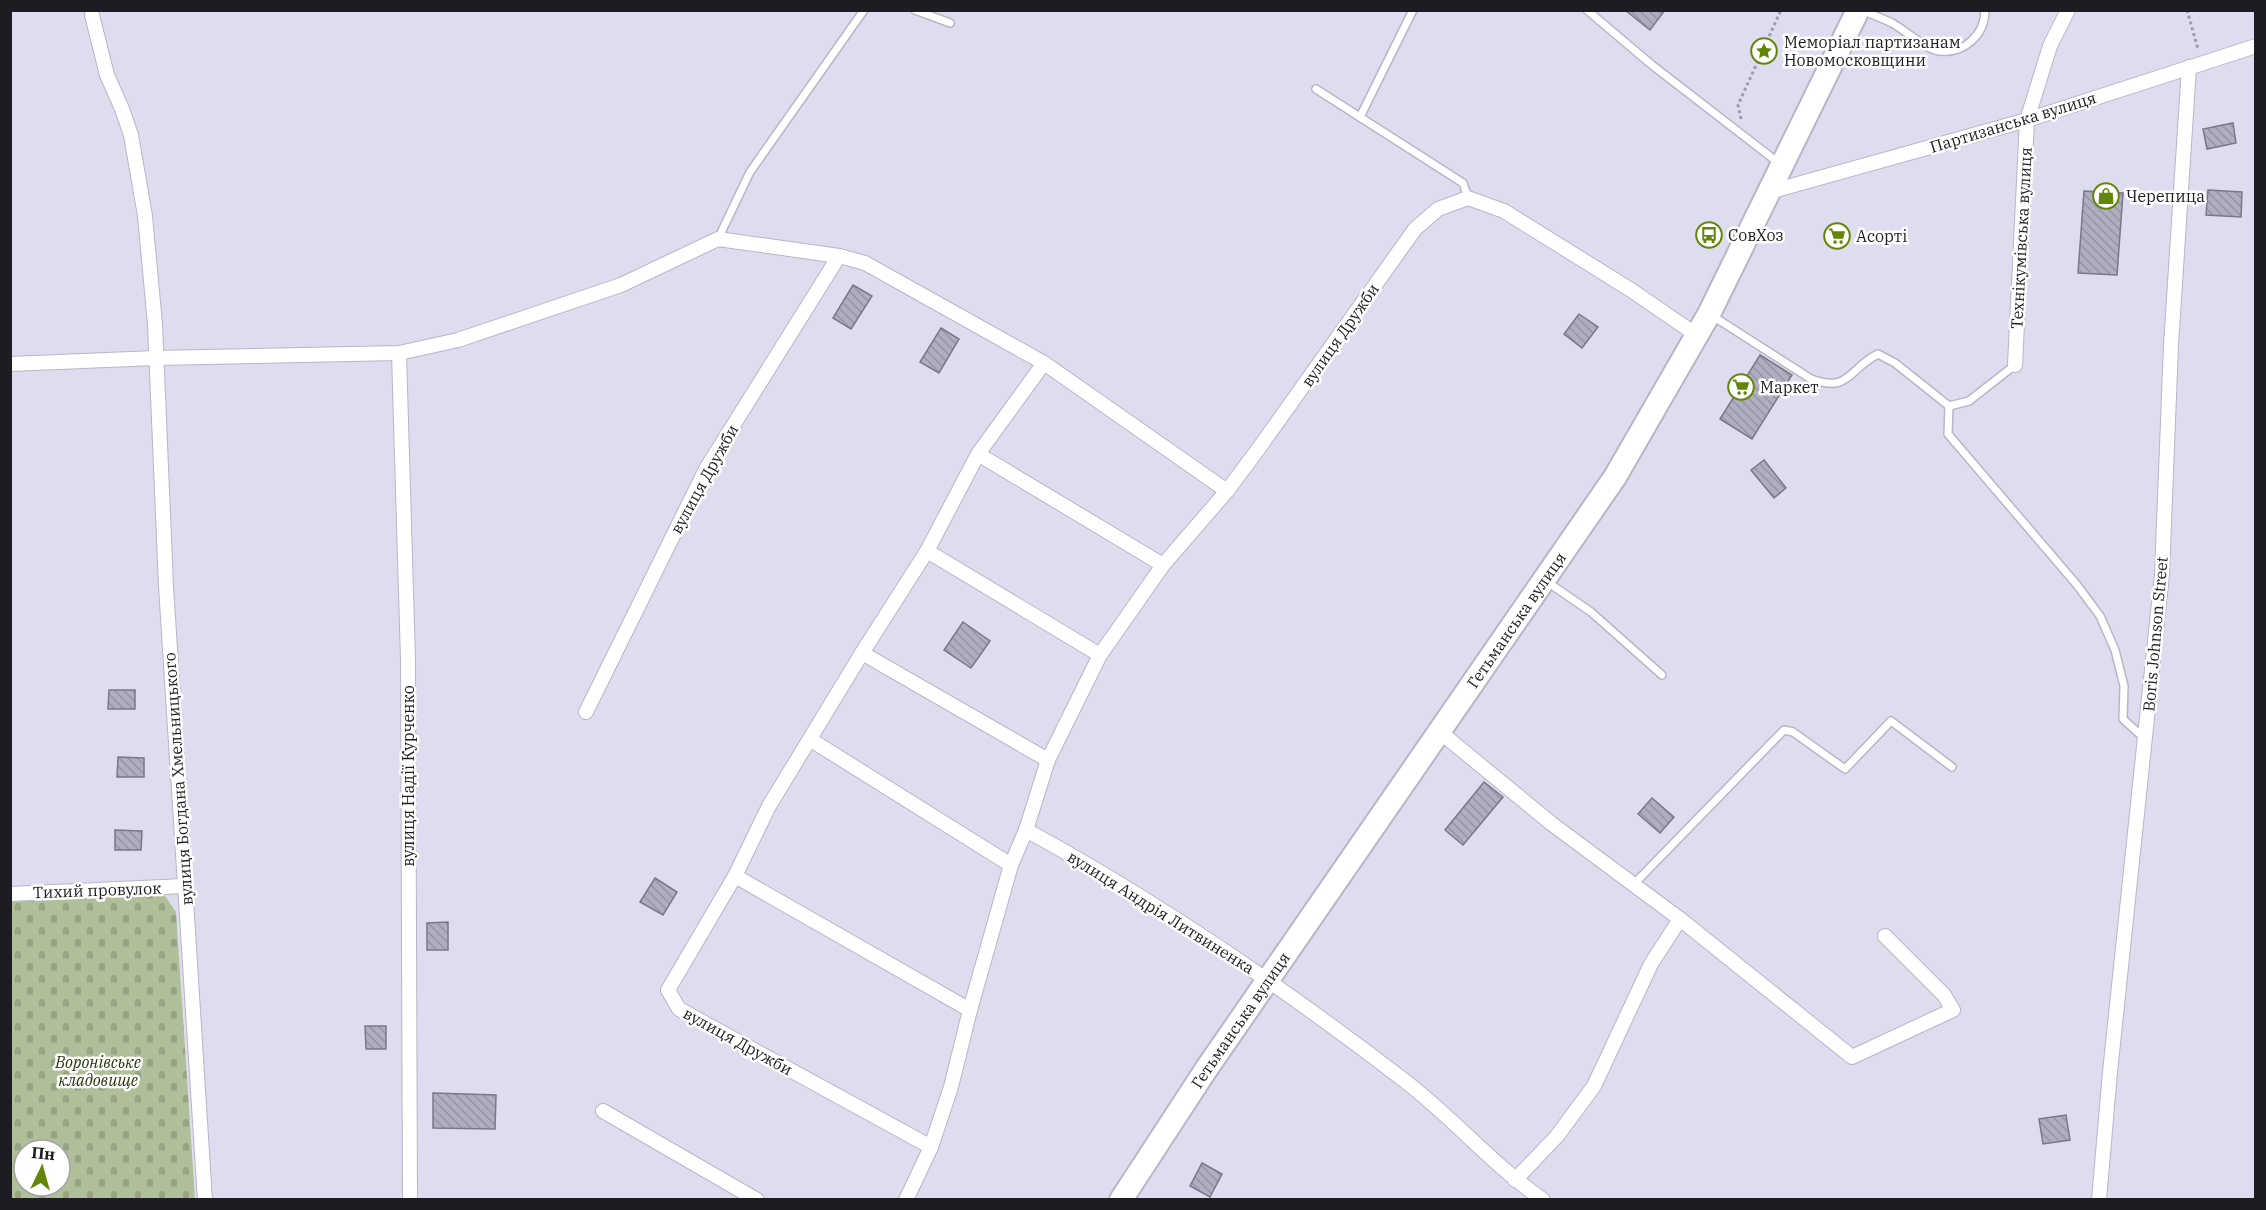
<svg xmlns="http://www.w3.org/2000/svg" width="2266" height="1210" viewBox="0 0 2266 1210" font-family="'IBM Plex Serif',serif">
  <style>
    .cemetery { fill: url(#cemetery-stones); fill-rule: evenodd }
    .building { fill: url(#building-back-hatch); stroke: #797888; stroke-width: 1.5 }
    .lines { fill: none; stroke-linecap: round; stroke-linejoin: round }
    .service-casing { stroke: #b7b6c7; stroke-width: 10 }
    .minor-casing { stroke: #b7b6c7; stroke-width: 16 }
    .trunk-casing { stroke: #b7b6c7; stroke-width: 26 }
    .path { stroke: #9c9ba9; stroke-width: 3; stroke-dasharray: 3 3; stroke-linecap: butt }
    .service { stroke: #fff; stroke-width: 7 }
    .minor { stroke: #fff; stroke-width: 14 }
    .trunk { stroke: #fff; stroke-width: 22 }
    .labels { text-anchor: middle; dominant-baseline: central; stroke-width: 5; stroke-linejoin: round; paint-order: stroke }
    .poi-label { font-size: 16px; fill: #1c1c22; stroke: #fff; text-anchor: start }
    .street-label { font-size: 16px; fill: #1c1c22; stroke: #fff }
    .park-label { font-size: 16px; font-style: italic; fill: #273709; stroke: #fff }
  </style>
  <defs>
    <pattern id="cemetery-stones" width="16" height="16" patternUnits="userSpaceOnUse" patternTransform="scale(1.5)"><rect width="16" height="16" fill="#afbf99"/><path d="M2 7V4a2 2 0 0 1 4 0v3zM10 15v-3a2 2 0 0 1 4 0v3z" fill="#96a484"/></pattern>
    <pattern id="building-back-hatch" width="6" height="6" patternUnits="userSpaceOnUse" patternTransform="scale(1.5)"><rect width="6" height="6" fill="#afaebf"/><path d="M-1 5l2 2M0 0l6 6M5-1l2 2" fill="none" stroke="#9695a4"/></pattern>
  </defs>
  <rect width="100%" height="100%" fill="#deddef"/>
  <!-- cemetery -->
  <path class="cemetery" d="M108,894l57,2 11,16 19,287 -184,1v-298zM24,1150h36v36h-36z"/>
  <!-- building -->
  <g class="building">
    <path d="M1625,10h40l-15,20z"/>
    <path d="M2233,123l3,20 -29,6 -4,-20z"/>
    <path d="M2208,190l34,2 -1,25 -35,-2z"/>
    <path d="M2084,191l39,2 -6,82 -39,-2z"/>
    <path d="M853,285l19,11 -21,33 -18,-11z"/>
    <path d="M1579,314l19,13 -16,21 -18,-14z"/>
    <path d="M941,328l18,11 -20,34 -19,-11z"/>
    <path d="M1760,355l32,20 -40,64 -32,-20z"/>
    <path d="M1764,460l22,28 -12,10 -23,-28z"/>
    <path d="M963,622l27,19 -19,27 -27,-18z"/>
    <path d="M109,690h26v19h-27z"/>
    <path d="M118,757l26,1v19h-27z"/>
    <path d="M1484,782l19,15 -40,48 -18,-15z"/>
    <path d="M1652,798l22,19 -14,16 -22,-19z"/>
    <path d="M115,830l27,1 -1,19h-26z"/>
    <path d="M655,878l22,14 -14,23 -23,-13z"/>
    <path d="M448,922v28h-21v-27z"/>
    <path d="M365,1026h21v23h-20z"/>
    <path d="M433,1093l63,2 -1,34 -62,-1z"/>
    <path d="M2066,1115l4,25 -27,4 -4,-25z"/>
    <path d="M1202,1163l20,11 -12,23 -20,-11z"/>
  </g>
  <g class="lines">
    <!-- service casing -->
    <g class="service-casing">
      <g id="service">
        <path d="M915,10l35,13"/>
        <path d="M1587,10l65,55 128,99"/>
        <path d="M1861,10c10,4 21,8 31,13 13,7 33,26 47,28 25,3 46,-16 46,-41"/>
        <path d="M1316,89l147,94 5,15"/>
        <path d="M1360,117l53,-107"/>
        <path d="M718,239l32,-67 114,-162"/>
        <path d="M1711,315l100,64c39,14 37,-10 67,-25l17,9 54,43 20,-5 46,-36"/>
        <path d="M1949,406l-1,28 129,151 23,31 15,34 9,36 -1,33 22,20"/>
        <path d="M1546,581l45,31 71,63"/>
        <path d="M1634,884l150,-154 9,2 52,37 46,-48 61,46"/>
      </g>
    </g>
    <!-- minor casing -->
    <g class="minor-casing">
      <g id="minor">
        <path d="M92,15l15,60 15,34 9,26 14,81 10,108 11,262 39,614"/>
        <path d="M1769,192l258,-72 229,-74"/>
        <path d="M399,353l9,307 2,540"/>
        <path d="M10,364l145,-6 244,-5 59,-13 163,-55 97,-46 121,17 26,7 179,100 183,128"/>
        <path d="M2015,365l12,-245 23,-74 18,-36"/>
        <path d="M978,454l185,111"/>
        <path d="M927,551l173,104"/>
        <path d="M862,653l186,107"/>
        <path d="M586,712l120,-243 133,-213"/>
        <path d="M1440,732l112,92 128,95 172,138 101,-47 -9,-15 -59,-59"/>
        <path d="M811,740l200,125"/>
        <path d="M1026,830c134,73 258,158 379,251 48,37 88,84 138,119"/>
        <path d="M735,876l235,134"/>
        <path d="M10,894l174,-8"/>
        <path d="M603,1111l154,89"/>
        <path d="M931,1147l-252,-138 -11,-19 67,-114 34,-70 93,-153 65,-102 51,-97 66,-91"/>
        <path d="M1515,1180l42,-44 37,-50 57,-122 29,-45"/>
        <path d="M906,1200l25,-53 20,-60 19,-77 41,-145 15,-35 22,-70 52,-105 63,-90 64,-74 32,-43 156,-219 23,-20 30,-11 36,13 127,79 67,46"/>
        <path d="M2099,1200l11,-128 52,-498 9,-229 18,-278"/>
      </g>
    </g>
    <!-- trunk casing -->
    <g class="trunk-casing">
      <g id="trunk">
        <path id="s1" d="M1121,1200l84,-129 410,-594 94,-163 149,-304"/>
      </g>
    </g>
    <!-- path -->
    <g class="path">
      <path d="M2187,10l11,39"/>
      <path d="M1741,119l-3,-14 43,-95"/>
    </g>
    <!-- service -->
    <use href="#service" class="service"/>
    <!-- minor -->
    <use href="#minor" class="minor"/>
    <!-- trunk -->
    <use href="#trunk" class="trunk"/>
  </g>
  <!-- icons -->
  <defs>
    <g id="sight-ring" transform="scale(1.35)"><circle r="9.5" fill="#fff" stroke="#628608" stroke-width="1.5"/><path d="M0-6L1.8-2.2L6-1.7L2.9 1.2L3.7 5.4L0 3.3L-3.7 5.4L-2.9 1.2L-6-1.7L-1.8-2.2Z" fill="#628608"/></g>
    <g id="shop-ring" transform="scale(1.35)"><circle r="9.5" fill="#fff" stroke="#628608" stroke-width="1.5"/><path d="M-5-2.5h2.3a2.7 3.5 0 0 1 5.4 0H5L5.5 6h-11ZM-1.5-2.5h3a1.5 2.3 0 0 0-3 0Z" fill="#628608"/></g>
    <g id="bus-ring" transform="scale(1.35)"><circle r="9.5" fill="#fff" stroke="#628608" stroke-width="1.5"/><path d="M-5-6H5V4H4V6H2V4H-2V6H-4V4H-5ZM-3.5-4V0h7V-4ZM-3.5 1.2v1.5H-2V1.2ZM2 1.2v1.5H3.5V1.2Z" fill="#628608"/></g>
    <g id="supermarket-ring" transform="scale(1.35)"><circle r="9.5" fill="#fff" stroke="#628608" stroke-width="1.5"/><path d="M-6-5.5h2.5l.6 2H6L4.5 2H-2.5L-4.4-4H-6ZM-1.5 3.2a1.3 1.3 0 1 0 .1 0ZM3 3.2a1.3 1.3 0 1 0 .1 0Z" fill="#628608"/></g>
  </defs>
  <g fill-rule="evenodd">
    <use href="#sight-ring" x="1764" y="51"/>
    <use href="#shop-ring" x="2106" y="196"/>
    <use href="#bus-ring" x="1709" y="235"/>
    <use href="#supermarket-ring" x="1837" y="236"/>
    <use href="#supermarket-ring" x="1741" y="387"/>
  </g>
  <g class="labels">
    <!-- poi labels -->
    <g class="poi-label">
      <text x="1784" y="42">Меморіал партизанам<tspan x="1784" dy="18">Новомосковщини</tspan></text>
      <text x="2126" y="196">Черепица</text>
      <text x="1728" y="235">СовХоз</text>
      <text x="1856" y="236">Асорті</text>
      <text x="1760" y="387">Маркет</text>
    </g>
    <!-- street labels -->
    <g class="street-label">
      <text transform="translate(2013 122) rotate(-17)">Партизанська вулиця</text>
      <text transform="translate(2021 238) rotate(-87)">Технікумівська вулиця</text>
      <text transform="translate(1340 335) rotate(-55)">вулиця Дружби</text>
      <text transform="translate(704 479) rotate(-61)">вулиця Дружби</text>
      <text stroke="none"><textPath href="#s1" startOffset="702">Гетьманська вулиця</textPath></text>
      <text transform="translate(2155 634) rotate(-85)">Boris Johnson Street</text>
      <text transform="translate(408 776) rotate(-90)">вулиця Надії Курченко</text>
      <text transform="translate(178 779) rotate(-94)">вулиця Богдана Хмельницького</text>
      <text transform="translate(97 890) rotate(-2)">Тихий провулок</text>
      <text transform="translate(1161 912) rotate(32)">вулиця Андрія Литвиненка</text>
      <text stroke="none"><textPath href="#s1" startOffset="216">Гетьманська вулиця</textPath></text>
      <text transform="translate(738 1041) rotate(29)">вулиця Дружби</text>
    </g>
    <!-- park labels -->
    <g class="park-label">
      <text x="98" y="1062">Воронівське<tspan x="98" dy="18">кладовище</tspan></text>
    </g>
  </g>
  <!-- border -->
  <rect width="2266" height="1210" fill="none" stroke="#1c1c22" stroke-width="24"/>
  <!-- north arrow -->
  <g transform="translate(42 1168) rotate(5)"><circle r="28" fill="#ffffff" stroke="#a4a4a7" stroke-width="1.5"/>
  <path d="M0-4.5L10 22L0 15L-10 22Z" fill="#628608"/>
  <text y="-9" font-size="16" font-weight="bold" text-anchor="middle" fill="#1c1c22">Пн</text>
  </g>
</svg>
